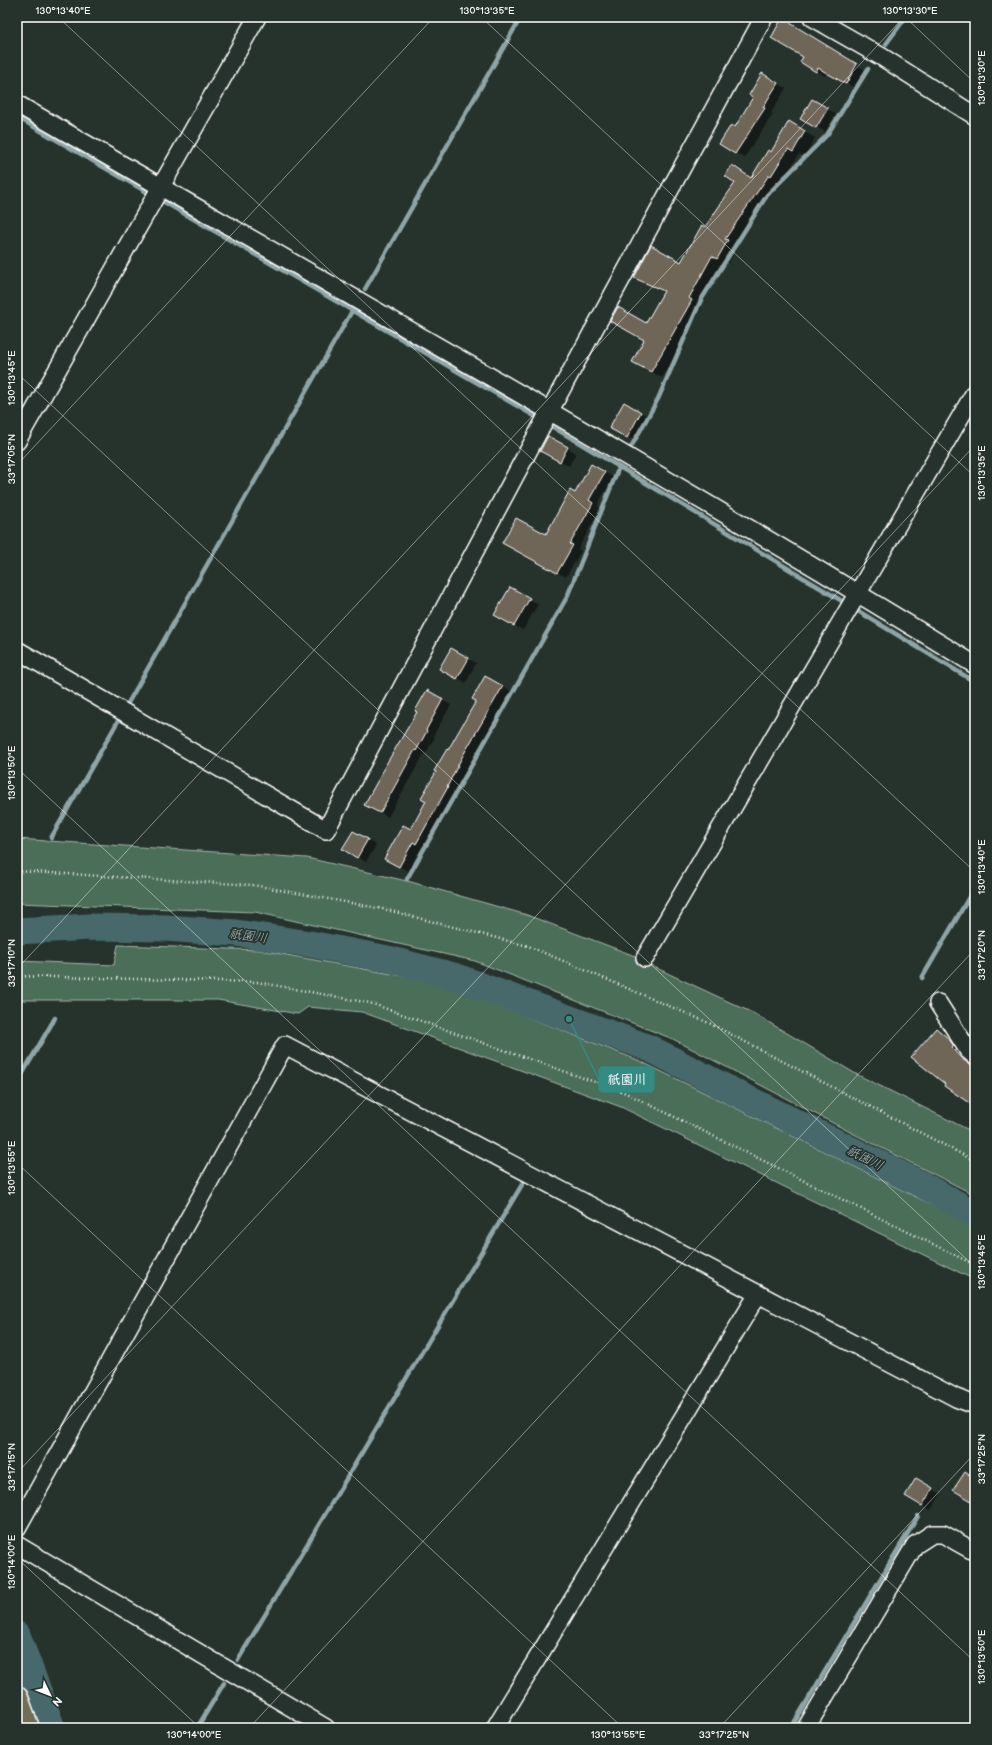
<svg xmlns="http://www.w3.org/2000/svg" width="992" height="1745" viewBox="0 0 992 1745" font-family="'Balsamiq Sans','Klee One',sans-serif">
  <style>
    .green { fill: #4c6e59; stroke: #a6b6ac }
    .shadow { fill: #0007 }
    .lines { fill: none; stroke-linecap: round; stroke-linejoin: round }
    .stream { stroke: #90a5a7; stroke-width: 4.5 }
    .river { stroke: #46696c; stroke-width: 27 }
    .building { fill: #706658; stroke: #fff }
    .minor-casing { stroke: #fff; stroke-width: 20 }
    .major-casing { stroke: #fff; stroke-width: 25 }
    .path { stroke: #fff; stroke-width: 2.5; stroke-dasharray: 1 3; stroke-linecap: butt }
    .minor { stroke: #26332d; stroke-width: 17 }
    .major { stroke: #716e59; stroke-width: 22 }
    .ticks { fill: none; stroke: #fff; stroke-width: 1; stroke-opacity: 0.45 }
    .labels { text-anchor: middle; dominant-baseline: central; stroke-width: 3.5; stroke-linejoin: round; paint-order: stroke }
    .water-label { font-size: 13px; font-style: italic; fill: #acbcbd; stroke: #26332d }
    .leader { fill: none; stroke: #338b84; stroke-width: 1.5 }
    .callout-dot { fill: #338b84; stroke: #26332d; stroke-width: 1.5 }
    .callout { fill: #338b84; stroke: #338b84; stroke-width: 1.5 }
    .callout-label { font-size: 13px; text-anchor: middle; font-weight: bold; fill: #fff }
    .neatline { fill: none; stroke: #fff; stroke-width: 1.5 }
    .ticks-label { font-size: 10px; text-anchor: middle; fill: #fff }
  </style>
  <rect width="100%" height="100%" fill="#26332d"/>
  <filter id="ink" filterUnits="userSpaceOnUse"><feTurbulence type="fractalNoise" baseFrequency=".025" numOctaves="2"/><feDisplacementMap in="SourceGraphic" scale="8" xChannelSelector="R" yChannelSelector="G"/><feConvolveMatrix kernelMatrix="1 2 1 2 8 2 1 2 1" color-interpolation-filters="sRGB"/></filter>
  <g filter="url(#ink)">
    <!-- green -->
    <g class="green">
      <path d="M17,839l290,19 104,24 116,33 108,41 15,9 103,48 103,61 119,59v62l-127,-64 -175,-92 -198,-78 -220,-49 -238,-9z"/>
      <path d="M118,945l141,5 182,33 199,78 335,165v54l-354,-173 -259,-95 -54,-5 -10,7 -80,-14h-201v-39l97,4z"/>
    </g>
    <!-- shadow -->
    <g class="shadow">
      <path d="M791,24l74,46 -10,18 -28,-16 -2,4 -23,-14 3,-5z"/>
      <path d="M762,75l24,13 -15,25 2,1 -29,44 -23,-14 15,-15 18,-32z"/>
      <path d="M812,100l24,14 -11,18 -23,-14z"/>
      <path d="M790,123l25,15 -11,19 -5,-3 -17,28 -2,-2 -45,65 3,2 -10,17 -5,-2 -24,43 3,2 -40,71 -29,-17 12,-21 20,-48 -30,-15 46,-13 56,-81 -4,-17 19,12 20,-25z"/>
      <path d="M624,403l25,14 -14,24 -25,-14z"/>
      <path d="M549,437l27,16 -7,13 -28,-16z"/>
      <path d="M591,465l22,12 -16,29 4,2 -23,41 3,2 -15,26 -54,-29 34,-12 29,-42z"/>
      <path d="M511,588l27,16 -15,26 -27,-15z"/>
      <path d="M451,649l25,14 -10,20 -25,-15z"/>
      <path d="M486,677l25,14 -41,71 -24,50 -21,36 -3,-2 -14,25 -23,-12 26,-29 17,-29 21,-50 28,-50z"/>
      <path d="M427,692l24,13 -18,31 2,1 -10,18 -1,-1 -36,63 -22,-13 52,-92z"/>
      <path d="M353,832l23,13 -10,17 -23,-13z"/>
      <path d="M936,1029l22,16 2,8 15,14v39z"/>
      <path d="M975,1471v31l-4,-25z"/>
      <path d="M916,1479l25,15 -10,16 -25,-14z"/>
    </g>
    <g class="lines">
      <!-- stream -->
      <g class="stream">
        <path d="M886,44l20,-27"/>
        <path d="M17,117l135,78"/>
        <path d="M159,199l379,219 309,186"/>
        <path d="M365,289l156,-272"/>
        <path d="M631,447l27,-48 43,-99 66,-105 60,-60 41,-66"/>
        <path d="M853,608l122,74"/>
        <path d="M128,703l224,-392"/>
        <path d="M51,838l67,-117"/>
        <path d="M407,879l160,-282 52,-130"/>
        <path d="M922,978l53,-91"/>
        <path d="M17,1083l38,-65"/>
        <path d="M238,1660l285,-477"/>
        <path d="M197,1728l27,-45"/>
        <path d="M791,1728l127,-212"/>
      </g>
      <!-- river -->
      <g class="river">
        <path d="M17,931l73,-4 75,1 71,5 74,11 78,15 66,17 195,72 85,44 187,92 54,30"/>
        <path d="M17,1635l35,93"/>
      </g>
    </g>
    <!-- building -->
    <g class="building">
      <path d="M782,18l75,46 -11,20 -28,-16 -2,4 -16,-10 3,-5 -32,-19z"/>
      <path d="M762,73l16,10 -15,24 2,1 -30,46 -16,-10 12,-19 4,2 18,-30 -4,-2z"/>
      <path d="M812,99l16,9 -12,20 -16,-9z"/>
      <path d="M789,121l16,10 -12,21 -5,-3 -17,27 -2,-1 -44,64 3,1 -11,19 -5,-3 -23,42 3,2 -41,72 -19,-10 12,-22 -34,-19 8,-14 28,16 18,-32 -30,-13 17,-33 30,17 21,-37 3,2 30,-44 -10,-7 7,-11 19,13 17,-28 3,2z"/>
      <path d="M624,402l17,10 -14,26 -18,-10z"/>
      <path d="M548,436l20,11 -8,15 -20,-11z"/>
      <path d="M591,464l14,8 -16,28 4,3 -23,41 3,1 -16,28 -55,-30 14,-25 30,16 24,-44 5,3z"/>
      <path d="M510,587l20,11 -16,28 -20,-11z"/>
      <path d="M451,648l18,10 -12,21 -18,-10z"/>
      <path d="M485,676l18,10 -41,71 -15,30h1l-32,57 -3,-2 -14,25 -15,-8 19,-34 8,4 15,-28 -5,-3 15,-26 -2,-1 13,-22 1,1 28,-49 -4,-2z"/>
      <path d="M427,690l16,9 -17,31 1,1 -11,20 -1,-1 -35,63 -16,-8 18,-32h-1l36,-61 -2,-1z"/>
      <path d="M353,831l15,8 -11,19 -15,-9z"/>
      <path d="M936,1028l13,11 5,7 -2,2 9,10 8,6 6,2v41l-31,-21 1,-2 -34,-27z"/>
      <path d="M965,1472l10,7v24l-22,-13z"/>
      <path d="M916,1478l17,10 -11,18 -17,-10z"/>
    </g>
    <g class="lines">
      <!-- minor casing -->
      <g class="minor-casing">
        <g id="minor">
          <path d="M812,17l70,40 93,59"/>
          <path d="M17,104c320,185 643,367 958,561"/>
          <path d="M17,441l240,-424"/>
          <path d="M17,650l309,180 223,-418 215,-395"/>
          <path d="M645,958l330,-566"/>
          <path d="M938,1003l30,47 7,6"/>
          <path d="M17,1528l268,-483 671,353 19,7"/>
          <path d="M17,1545l309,183"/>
          <path d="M495,1728l263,-434"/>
          <path d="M806,1728l109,-183 17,-11h11l32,18"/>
        </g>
      </g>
      <!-- major casing -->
      <g class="major-casing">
        <path id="major" d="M17,1698l11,30"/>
      </g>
      <!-- path -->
      <g class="path">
        <path d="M17,871l236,14 130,24 145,37 181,77 266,138"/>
        <path d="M17,976l240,6 113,21 256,90 349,172"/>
      </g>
      <!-- minor -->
      <use href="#minor" class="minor"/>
      <!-- major -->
      <use href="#major" class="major"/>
    </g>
  </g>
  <!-- ticks -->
  <path class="ticks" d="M58,17l917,855M481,17l494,460M905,17l70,66M17,373l958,894M17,465l417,-448M17,768l958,894M17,969l887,-952M17,1163l606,565M17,1473l958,-1028M17,1558l183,170M249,1728l726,-779M719,1728l256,-275"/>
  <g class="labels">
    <!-- water labels -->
    <g class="water-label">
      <text transform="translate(248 936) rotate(8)">祇園川</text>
      <text transform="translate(865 1158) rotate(27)">祇園川</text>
    </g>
  </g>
  <!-- callouts -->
  <path class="leader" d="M569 1019L599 1080"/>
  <circle class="callout-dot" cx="569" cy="1019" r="4"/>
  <rect class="callout" x="599" y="1067" width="55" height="25" rx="4"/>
  <g class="callout-label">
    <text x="627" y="1084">祇園川</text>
  </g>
  <!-- margin -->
  <rect width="992" height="1745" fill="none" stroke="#26332d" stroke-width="44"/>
  <!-- north arrow -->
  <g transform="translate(50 1695) rotate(133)" stroke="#26332d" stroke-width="3" paint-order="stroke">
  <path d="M0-3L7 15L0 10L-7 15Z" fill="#ffffff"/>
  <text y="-6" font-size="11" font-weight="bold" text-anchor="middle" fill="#ffffff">N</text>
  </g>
  <rect x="22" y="22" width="948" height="1701" class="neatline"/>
  <g class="ticks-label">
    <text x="63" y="14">130°13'40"E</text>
    <text x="487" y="14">130°13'35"E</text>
    <text x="910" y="14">130°13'30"E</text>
    <text transform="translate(981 78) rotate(-90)" y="4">130°13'30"E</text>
    <text transform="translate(11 378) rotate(-90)" y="4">130°13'45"E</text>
    <text transform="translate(11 459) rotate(-90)" y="4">33°17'05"N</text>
    <text transform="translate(981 473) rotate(-90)" y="4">130°13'35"E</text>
    <text transform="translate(11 773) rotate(-90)" y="4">130°13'50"E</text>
    <text transform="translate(981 867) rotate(-90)" y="4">130°13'40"E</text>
    <text transform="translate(981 955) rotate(-90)" y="4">33°17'20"N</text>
    <text transform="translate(11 963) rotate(-90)" y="4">33°17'10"N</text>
    <text transform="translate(11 1168) rotate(-90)" y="4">130°13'55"E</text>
    <text transform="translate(981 1262) rotate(-90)" y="4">130°13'45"E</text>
    <text transform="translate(981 1459) rotate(-90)" y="4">33°17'25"N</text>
    <text transform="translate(11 1467) rotate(-90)" y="4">33°17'15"N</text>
    <text transform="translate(11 1562) rotate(-90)" y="4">130°14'00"E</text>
    <text transform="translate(981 1657) rotate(-90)" y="4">130°13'50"E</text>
    <text x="194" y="1738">130°14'00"E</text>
    <text x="618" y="1738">130°13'55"E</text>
    <text x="724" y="1738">33°17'25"N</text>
  </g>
</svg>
